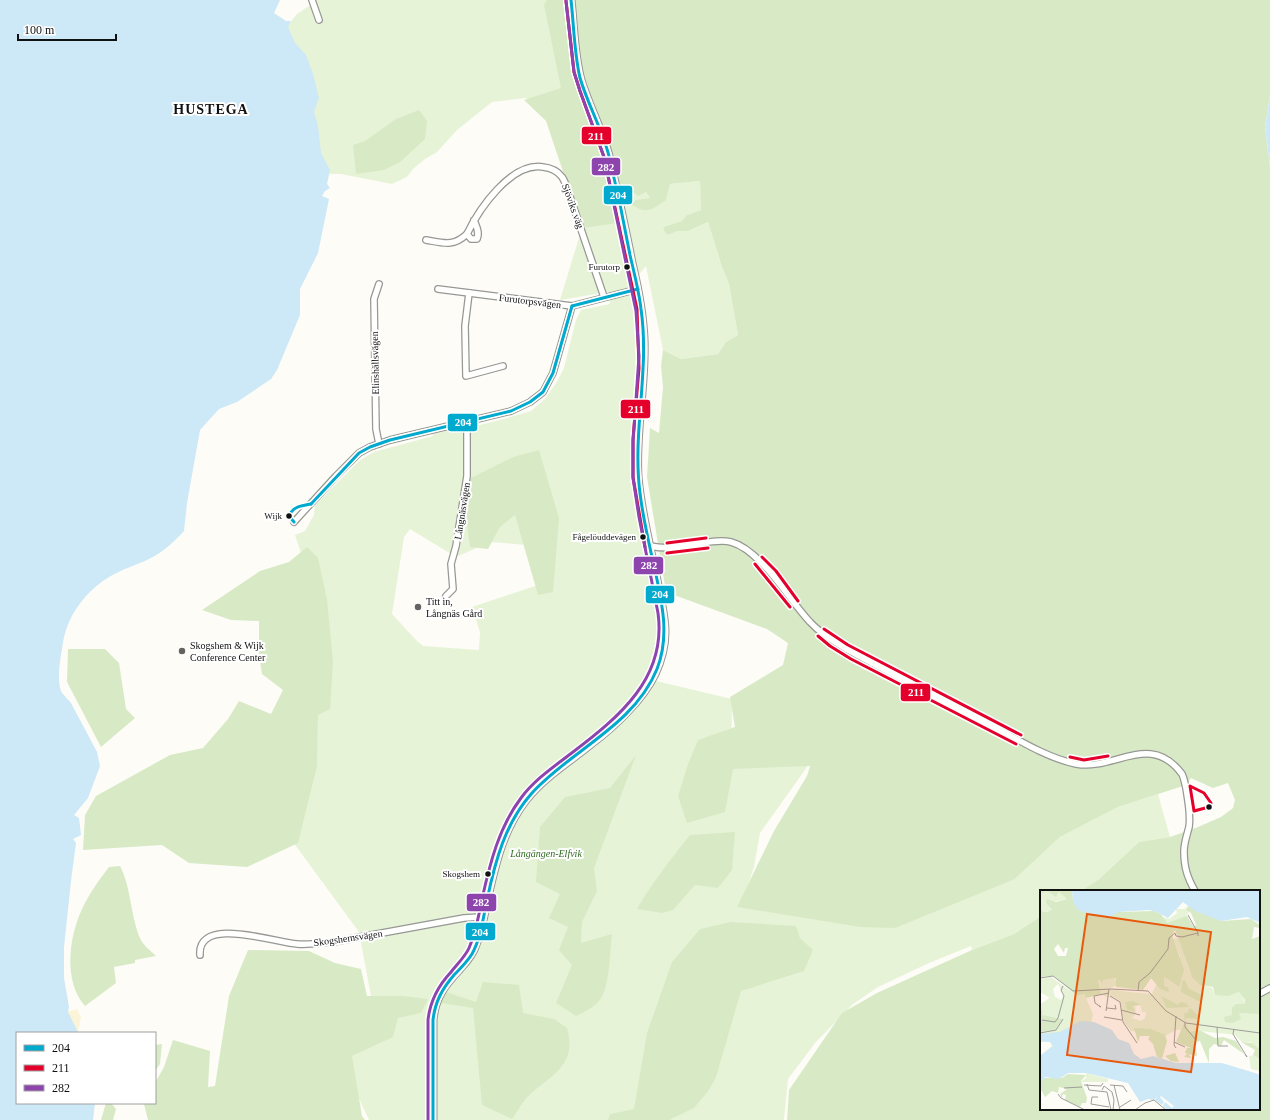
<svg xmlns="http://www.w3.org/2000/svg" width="1270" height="1120" viewBox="0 0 1270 1120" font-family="Georgia,serif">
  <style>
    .green { fill: #e7f3d7; fill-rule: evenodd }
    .forest { fill: #d8eac5 }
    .sand { fill: #fcf4d9 }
    .water { fill: #cde8f7 }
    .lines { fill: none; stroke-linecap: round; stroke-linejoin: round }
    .minor-casing { stroke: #979795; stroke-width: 8 }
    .tertiary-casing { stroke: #979795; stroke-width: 9 }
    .minor { stroke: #fffffe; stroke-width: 5.5 }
    .tertiary { stroke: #fffffe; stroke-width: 7 }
    .bus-1-casing { stroke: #fff; stroke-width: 6 }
    .bus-2-casing { stroke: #fff; stroke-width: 6 }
    .bus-3-casing { stroke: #fff; stroke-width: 6 }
    .bus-1 { stroke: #00a9ce; stroke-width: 3 }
    .bus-2 { stroke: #e4002b; stroke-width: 3 }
    .bus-3 { stroke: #8e44ad; stroke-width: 3 }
    .bus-dot { fill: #111; stroke: #fff; stroke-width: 1.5 }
    .poi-dot { fill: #646362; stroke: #fff; stroke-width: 1.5 }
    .labels { text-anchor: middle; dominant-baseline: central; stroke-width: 4; stroke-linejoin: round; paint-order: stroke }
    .bus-label { font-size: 9px; fill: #111; stroke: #fff; text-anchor: end }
    .street-label { font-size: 10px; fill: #111; stroke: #fff }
    .poi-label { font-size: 10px; fill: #111; stroke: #fff; text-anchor: start }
    .park-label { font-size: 10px; font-style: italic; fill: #2f6b1f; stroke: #fff }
    .district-label { font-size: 14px; font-weight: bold; letter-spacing: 1px; fill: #111; stroke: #fff }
    .inset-road { fill: none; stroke: #9f9e9b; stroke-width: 1 }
    .view { fill: #e8590c; fill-opacity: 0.15; stroke: #e8590c; stroke-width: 2 }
    .inset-edge { fill: none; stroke: #111; stroke-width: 2 }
    .line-badge { stroke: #fff; stroke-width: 1.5 }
    .badge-label { font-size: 11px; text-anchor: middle; font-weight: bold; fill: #fff }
  </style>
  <rect width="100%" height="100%" fill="#fdfcf7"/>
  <!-- green -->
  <path class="green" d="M309,0h258l52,218 5,-18 6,-9 16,1 4,6 -15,2h31l4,-16 30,-3 1,29 -14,5 -5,6 -19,6 5,8 10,-4h10l20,-9 14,45 7,17 9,51 -12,7 -8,12 -37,5 -18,-9 -17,-84 -13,16 8,34 1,27 -8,130 13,85 12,70 1,13 -13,36 9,4 76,18 -1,68 76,-3v3l-47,66 -6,34 -12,35 273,-23 45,-42 58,-30 40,-13 12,43 -31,5 -41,38 -17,11h-40v25l-27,18 -42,16 -1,-4 -42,17 -51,24 -25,17 -38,39 -27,36 -4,41h-415l-28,-60 35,-37 -17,-91 -66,-90 18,-259 -16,-48 10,-4 9,-16 1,-10 44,-44 15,-9 59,-16 -1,-3 28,-6 1,3 46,-12 24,-7 14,-12 13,-19 6,-12 12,-48 5,-10 29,-6 -2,-12 -48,8 22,-72 3,-1 -37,-107 -22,-22 -34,4 -35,28 -20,22 -12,7 -11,9 -7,9 -15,7 -51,-10 -194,-4 133,-134 17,-22 15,-10zM410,529l46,28 34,-15 38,3 10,40 -66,22 8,25 -1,18 -56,-4 -6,-5 -25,-27 12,-77z"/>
  <!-- forest -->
  <g class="forest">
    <path d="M547,0h723v95l-5,32 5,40v953h-483l2,-30 53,-77 35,-20 95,-43 42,-16 27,-18v193h218v-218h-178l17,-11 41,-38 31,-5 28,-10 23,-10 12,-9 2,-8 -7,-17 -15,5 -22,-10 -5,7 -68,22 -58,30 -45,42 -120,49 -35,-1 -123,-20 37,-76 33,-55 3,-10 -77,3 -8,43 -38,11 -9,-27 10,-32 10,-24 37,-13 -5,-30 53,-32 5,-22 -21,-14 -101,-37 -19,-115 3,-49 9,5 4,-46 -2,-21 2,-16 18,9 37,-5 8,-12 12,-7 -9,-51 -7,-17 -14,-45 -20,9h-10l-10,4 -3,-3 -2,-5 19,-6 5,-6 14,-5 -1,-29 -30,3 -4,16c-15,10 -19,15 -35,4l4,-4 15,-2 -4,-6 -8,4 -5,-4 -3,-1 -1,6 -5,3 -6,23 -36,5 -36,-107 -22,-21 37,-12 -17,-83z"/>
    <path d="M419,110l8,11 -2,18 -25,23 -16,8 -28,4 -3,-29 12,-4 31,-22z"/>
    <path d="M539,450l20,68 -6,74 -15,3 -23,-80 -15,12 -12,22 -18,-2 -4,-31 3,-37 44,-22z"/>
    <path d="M307,547l11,11 9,41 6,63 -3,47 -12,6 -1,51 -19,77 -51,24 -58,-4 -27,-18 -79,5 2,-35 11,-19 74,-41 33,-7 25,-29 11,-18 32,13 12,-24 -21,-16 -3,-19v-34l-28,-1 -29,-10 58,-39 29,-9z"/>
    <path d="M68,649h37l14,14 7,46 9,9 -34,29 -34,-65z"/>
    <path d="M636,755l-42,113 3,23 -15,31 -1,21 31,-9c-2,16 -2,55 -13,67 -6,7 -15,11 -23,15l-20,-13 16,-38 -13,-15 9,-23 -19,-9 11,-24 -24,-12 4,-55 25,-30 45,-9z"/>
    <path d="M735,832l-3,38 -14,18 -23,-3 -22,25 -11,3 -25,-4c15,-26 34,-50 53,-74z"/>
    <path d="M120,866c12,23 10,51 21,74 3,6 10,11 15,16l-21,4v3l-21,4 2,16 -31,23c-22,-25 -16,-69 -3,-97 7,-15 17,-29 27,-42z"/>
    <path d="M731,922l65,4 4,12 13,12 -9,21 -63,20 -25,86 -7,13 -15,18 -25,12h-61l2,-6 24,-5 13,-76 25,-71 28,-33z"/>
    <path d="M248,950l61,1 26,12 26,6 6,27h36l25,3 -7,14 -23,5 -5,19 -41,19 10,60 3,4h-217l-4,-16v-1h11v-20l9,-16 9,-27 37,11 -2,36 7,-1 14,-90z"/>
    <path d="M483,982l36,3 4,28 31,6 13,9c12,42 -22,48 -43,73 -5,6 -8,13 -12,18l-30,-14 -9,-97 -32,-5 5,-11 30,10z"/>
    <path d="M162,1044l-2,20 -5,7v-26z"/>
    <path d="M106,1103h5l5,6 -3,11h-12z"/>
  </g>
  <!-- sand -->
  <path class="sand" d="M77,1009l4,8 -3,15 -11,-20z"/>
  <!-- water -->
  <g class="water">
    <path d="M0,0h280l-6,13 12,8h5l-3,6 7,16 11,12 7,19 6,24 -5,14 4,14 3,27 9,17 -3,14 3,4 -5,3 -3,5 7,3 -11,54 -18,36v26l-23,55 -6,9 -34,23 -18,7 -19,21 -13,73 -3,28c-9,10 -21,21 -33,27 -14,7 -29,11 -42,19 -17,10 -32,27 -40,45 -4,9 -6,18 -7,27 -2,10 -6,38 1,45 3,4 6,6 8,9l26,49 3,14 -12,32 -14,17 5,3 2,17 -8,4 3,4 -5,38 -7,66v31l5,29 -1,5 10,20 -61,1v70h78l-2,17h-93z"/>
    <path d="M1270,95v72l-5,-40z"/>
  </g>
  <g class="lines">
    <!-- minor casing -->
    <g class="minor-casing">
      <g id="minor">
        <path d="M312,0l7,20"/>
        <path d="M474,220c2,6 6,12 3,19h-6l-4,-5c12,-25 44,-72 76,-67 8,1 14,3 19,10 3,4 4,9 6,14l36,106"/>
        <path d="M426,240c18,3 27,7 41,-6"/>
        <path d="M438,289l134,17 66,-17"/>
        <path d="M469,293l-4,33 1,50 37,-10"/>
        <path d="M379,444l-3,-15 -2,-130 5,-15"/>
        <path d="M294,522l42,-46 23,-23 11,-6 20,-7 121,-29 19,-9 13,-10 10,-19 19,-67"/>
        <path d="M650,546c14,3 28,2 42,-1 13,-2 27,-6 39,-3 30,8 58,58 79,80 10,11 23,19 36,27 48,26 96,51 145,76 26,14 56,33 85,39 39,7 74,-33 106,10 2,4 3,10 4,14 2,14 5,26 3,39 -2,8 -5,16 -5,24 0,16 3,26 11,40"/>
        <path d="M446,596l7,-7 -2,-25 5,-18 11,-70v-54"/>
        <path d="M200,955c-3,-40 77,-12 97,-11 12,1 24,-1 36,-2l131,-24 16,-1h4"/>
        <path d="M1259,994l11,-6"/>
      </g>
    </g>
    <!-- tertiary casing -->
    <g class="tertiary-casing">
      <path id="tertiary" d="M433,1120v-100c2,-22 11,-34 26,-50 6,-7 13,-14 16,-23 6,-14 9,-30 12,-46 8,-36 16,-72 39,-101 18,-23 43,-38 65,-56 23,-17 52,-45 64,-70 6,-13 10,-28 10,-42 0,-17 -5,-35 -8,-52 -7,-34 -16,-68 -19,-103 -3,-46 8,-92 6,-138 -1,-26 -6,-51 -12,-76 -7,-36 -15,-71 -23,-107 -7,-26 -20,-50 -28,-76 -7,-25 -7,-54 -10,-80"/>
    </g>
    <!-- minor -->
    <use href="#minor" class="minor"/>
    <!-- tertiary -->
    <use href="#tertiary" class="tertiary"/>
    <!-- bus-1 casing -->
    <g class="bus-1-casing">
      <g id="bus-1">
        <path d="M572,306l66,-17"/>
        <path d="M311,504l48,-51 11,-6 20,-7 121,-29 19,-9 13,-10 10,-19 19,-67"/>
        <path d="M294,522l-5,-6c4,-10 13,-10 22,-12"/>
        <path d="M433,1120v-100c2,-18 9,-31 21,-45 6,-6 13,-13 18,-21 9,-16 11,-36 15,-54 8,-38 18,-77 45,-107 39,-43 102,-67 125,-124 13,-33 5,-66 -2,-99 -6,-26 -12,-51 -15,-77 -8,-61 10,-122 1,-184 -2,-18 -7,-36 -11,-54 -6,-33 -13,-66 -21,-99 -7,-27 -21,-51 -29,-78 -6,-26 -6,-52 -9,-78"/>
      </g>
    </g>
    <!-- bus-2 casing -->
    <g class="bus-2-casing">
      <g id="bus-2">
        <path d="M566,1l8,71 6,19 24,66 33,152 2,59 -6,71v38l12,70"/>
        <path d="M667,543l39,-5"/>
        <path d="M667,553l41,-5"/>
        <path d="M762,557l14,14 22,30"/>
        <path d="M755,564l35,43"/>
        <path d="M824,629l24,16 173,90"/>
        <path d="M818,636l12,10 21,13 165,85"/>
        <path d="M1070,757l14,3 24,-4"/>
        <path d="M1190,786l14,7 7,10 -2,4 -15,4z"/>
      </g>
    </g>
    <!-- bus-3 casing -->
    <g class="bus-3-casing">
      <path id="bus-3" d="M428,1120v-100c2,-19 10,-34 23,-48 6,-8 14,-15 18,-24 7,-16 10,-33 13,-49 8,-36 17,-72 39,-101 14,-19 34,-32 52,-46 46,-35 94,-74 85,-139l-19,-96 -6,-39v-36l6,-86 -3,-45 -32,-154 -24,-66 -6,-19 -8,-71"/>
    </g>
    <!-- bus-1 -->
    <use href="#bus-1" class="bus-1"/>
    <!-- bus-2 -->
    <use href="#bus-2" class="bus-2"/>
    <!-- bus-3 -->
    <use href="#bus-3" class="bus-3"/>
  </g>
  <!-- markers -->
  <g class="bus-dot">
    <circle cx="627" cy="267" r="3.5"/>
    <circle cx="289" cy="516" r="3.5"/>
    <circle cx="643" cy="537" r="3.5"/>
    <circle cx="1209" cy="807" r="3.5"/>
    <circle cx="488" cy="874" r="3.5"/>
  </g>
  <g class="poi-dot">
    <circle cx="418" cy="607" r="4"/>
    <circle cx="182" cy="651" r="4"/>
  </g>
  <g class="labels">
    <!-- bus labels -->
    <g class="bus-label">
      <text x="620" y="267">Furutorp</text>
      <text x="282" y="516">Wijk</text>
      <text x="636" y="537">Fågelöuddevägen</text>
      <text x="480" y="874">Skogshem</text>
    </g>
    <!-- street labels -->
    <g class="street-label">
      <text transform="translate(573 206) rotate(70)">Sjöviks väg</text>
      <text transform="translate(530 301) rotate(7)">Furutorpsvägen</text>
      <text transform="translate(375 363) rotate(-91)">Elinshällsvägen</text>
      <text transform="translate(462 511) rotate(-81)">Långnäsvägen</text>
      <text transform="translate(348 938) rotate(-8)">Skogshemsvägen</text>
    </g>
    <!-- poi labels -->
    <g class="poi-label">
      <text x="426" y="601">Titt in,<tspan x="426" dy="12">Långnäs Gård</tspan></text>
      <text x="190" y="645">Skogshem &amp; Wijk<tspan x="190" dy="12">Conference Center</tspan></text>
    </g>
    <!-- park labels -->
    <g class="park-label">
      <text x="546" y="853">Långängen-Elfvik</text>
    </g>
    <!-- district labels -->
    <g class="district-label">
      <text x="211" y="109">HUSTEGA</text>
    </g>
  </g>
  <!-- overview -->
  <g transform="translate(1040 890)">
    <rect width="220" height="220" fill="#fdfcf7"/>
    <path d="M6,0l11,6 2,-4 8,7 -20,4 5,6 -8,4 -4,-8v-14zM147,15l-1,5 3,2 -5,7 -17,4 -4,-3 -1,-3 7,2 8,-6 -1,-4h9zM138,48l12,35 9,11 13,4 3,7 25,-3 7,14 13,3v42l-9,-9h-9l-7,-7 -7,-1 -29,-3 -9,3 -4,-5 -10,1 -11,6 -34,-5 -7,-9 -4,-21 -10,-6v-3l-1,6 -8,-4 -15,4 7,16 -5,27 -48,19v-4l12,-10 -2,-4h-10v-38l10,-6 -10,-6v-13l11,-2 21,15 26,-4 2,-1 -2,-7 3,1 2,4 -1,-5 8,-1 5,-1 2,7 -9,4 21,3 23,2 4,-9 7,1 1,-9 14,10 2,-31 -7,-17zM18,94l6,11 -3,5 -6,-3 -2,-8zM100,114l2,8h4l-1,6 -4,3 -9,-3 4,-5 -1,-8zM214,165l6,4v12l-9,-2 -2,-13zM46,183l22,6v3h-27l5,-4z" fill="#e7f3d7" fill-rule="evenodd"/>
    <path d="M0,0h32l1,11 5,8 30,8 9,-5 37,-1 7,3 6,9 20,-7 7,11 2,-2 -5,-12 -5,-3 2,-4 33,15 30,-2 9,6v3l-6,-1 -2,12 8,-3v78l-21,-1 2,6 -8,4 -8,-1 -1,-5 8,-2v-7l4,-4h9v-4l-6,-8 -11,4 -13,-1 -2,-8 -13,-2 -8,-8 -17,-47 -3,5 12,35 -5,17 -15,-10v9l4,1 1,5 -9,-3 -9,-11 -8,12 -27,-3v-9l-6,1 -7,1 -1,5 -1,-4 -3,-1 3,14 -15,4 -1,-4 -9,1 -22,-19 -14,1v-72l3,7h4l5,-3 -6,-6 1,-4 9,3 11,-3 -8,-7 -3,5 -10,-7 -3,3zM18,54l6,9 1,-5h3l-2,8h-8l-4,-7zM145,90l3,8 13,7 -1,10v-3l-19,-10 1,-11zM121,106l17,9 2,-3 6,1 3,4 -22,1zM93,111l8,4 -9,1 3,5 -8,-1 -2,-8zM150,118l9,8 -2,3 -11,-1 -1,4 -1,-9h3zM3,120l-1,5 20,4 -6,10 -16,3v-21zM144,133l6,9 9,-2 16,8 8,-1 13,4 8,13 -20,-14 -3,6 -7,-2 -5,5v14l-9,-22 -5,1 2,14 -9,-2 4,4 -8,-1 3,-3 -2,-2 2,-4h4l-15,-6zM94,138l17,1 14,6 2,6 -5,18 -5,-2 -4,-13 -5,-5 2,-3h-10l-2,6zM201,152l11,1 8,7v9l-7,-4 2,-5zM135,163l4,9 -8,-1 -6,-5zM28,184l18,1 -5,6 6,17 -1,5h-4l-2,4 -15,-7 1,-5 -3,-1 -1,4 -2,-4 7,-5 -8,-2 -1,6 -6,-2 -7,6 -5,-9 2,-10h20z" fill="#d8eac5" fill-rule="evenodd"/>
    <path d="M32,0h188v33l-13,-6 -26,4 -26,-10 -12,-9 -15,16 -11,-6 -8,-2 -32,2 -5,4 -11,1 -23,-7 -5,-9zM40,131l14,1 18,8 6,9 11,4 5,11 7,5 12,-3 23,7h46l36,11 2,2v34h-93l-4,-4 2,-4 7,6 2,-2 -13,-10 -1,1 4,5 -2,3 -7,-5 2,-4 -3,4 -6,-1 -8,3 -12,-19 -42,-10h-18l-9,6 -14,-2 -5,7v-28l13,-10 -3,-4 -10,-1v-7l20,-2z" fill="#cde8f7"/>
    <path class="inset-road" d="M148,25l10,18M136,46l6,1 16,-4v3M0,88l13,-2 20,15 38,-2 37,2 18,20 20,12 74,10M98,101l1,-9 11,-9 18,-24 1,-11 6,-5 1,3M70,106l10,6 3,20 14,21M59,116l2,1 -6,-4 -1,-7 15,-3M67,118l9,1 -1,-4M81,120l19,5M66,121l3,-22M64,127l18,3M2,130l13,2 3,-4 6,-22 -3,-6 2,-4M145,132v5l11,13M177,137l1,19h10M194,139l-1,5 14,23 -2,-3M0,143l16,-3 7,-11M134,152l11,5M136,158l-2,-3 2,-29M47,194l2,6 18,2 4,18M44,195l17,1 2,-3M70,195l13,1 4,6M74,195l6,25M24,198l18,-1M62,200l2,-4 8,6 2,8 -1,10M18,204l3,4 24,12M58,207h-6l-1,7 18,3M80,217l11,-7M95,220l10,-7 9,-3 12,10"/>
    <path class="view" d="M47,24l124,18 -20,140 -124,-17z"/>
    <rect width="220" height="220" class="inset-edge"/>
  </g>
  <g class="line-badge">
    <rect x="581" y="126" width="31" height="19" rx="4" fill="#e4002b"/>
    <rect x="591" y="157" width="30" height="19" rx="4" fill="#8e44ad"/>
    <rect x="603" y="185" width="30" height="20" rx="4" fill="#00a9ce"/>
    <rect x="620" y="399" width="31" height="20" rx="4" fill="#e4002b"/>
    <rect x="447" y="413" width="31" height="19" rx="4" fill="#00a9ce"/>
    <rect x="633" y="556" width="31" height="19" rx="4" fill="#8e44ad"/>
    <rect x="645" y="585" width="30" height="19" rx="4" fill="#00a9ce"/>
    <rect x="900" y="683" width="31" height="19" rx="4" fill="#e4002b"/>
    <rect x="466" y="893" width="31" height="19" rx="4" fill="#8e44ad"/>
    <rect x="465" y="922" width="31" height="19" rx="4" fill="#00a9ce"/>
  </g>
  <g class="badge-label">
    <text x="596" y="140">211</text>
    <text x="606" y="171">282</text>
    <text x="618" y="199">204</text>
    <text x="636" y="413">211</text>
    <text x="463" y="426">204</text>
    <text x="649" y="569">282</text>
    <text x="660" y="598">204</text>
    <text x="916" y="696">211</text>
    <text x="481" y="906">282</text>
    <text x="480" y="936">204</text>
  </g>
  <!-- legend -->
  <rect x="16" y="1032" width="140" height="72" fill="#ffffff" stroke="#a0a0a0"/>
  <rect x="24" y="1045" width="20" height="6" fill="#00a9ce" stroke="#a0a0a0"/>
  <text x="52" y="1052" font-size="12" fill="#111111">204</text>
  <rect x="24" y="1065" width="20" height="6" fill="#e4002b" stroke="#a0a0a0"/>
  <text x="52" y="1072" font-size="12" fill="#111111">211</text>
  <rect x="24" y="1085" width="20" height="6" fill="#8e44ad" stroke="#a0a0a0"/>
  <text x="52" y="1092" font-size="12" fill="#111111">282</text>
  <!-- scale -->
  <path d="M18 34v6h98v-6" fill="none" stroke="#111111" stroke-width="2"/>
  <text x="24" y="34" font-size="12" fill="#111111" stroke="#ffffff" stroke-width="3" paint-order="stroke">100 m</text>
</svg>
